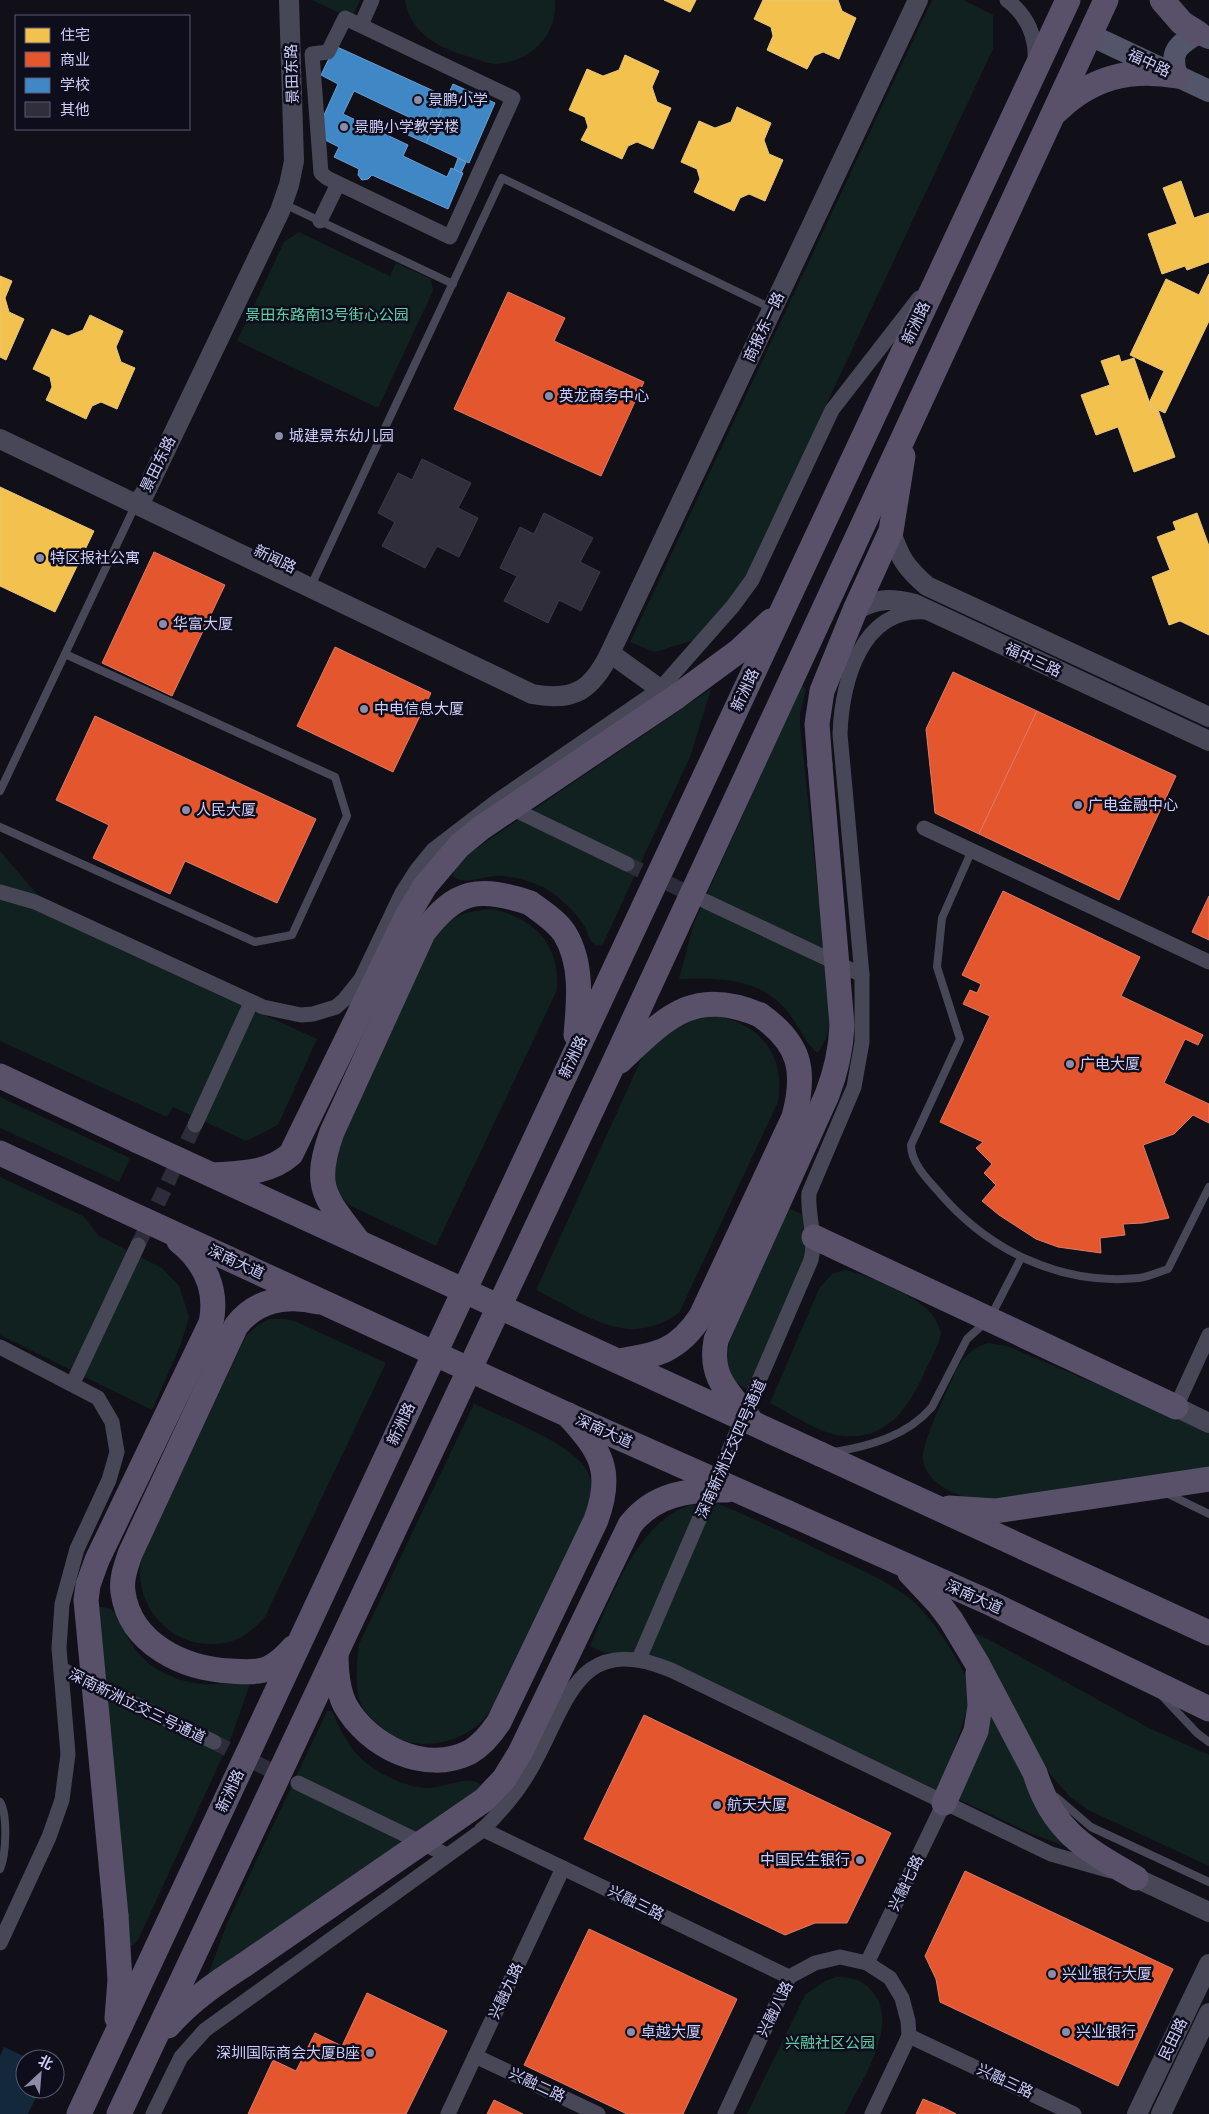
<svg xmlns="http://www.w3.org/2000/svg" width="1209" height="2114" viewBox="0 0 1209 2114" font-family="'DM Sans','Noto Sans SC',sans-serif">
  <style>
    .green { fill: #112120 }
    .water { fill: #13283b }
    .homes { fill: #f2c14e; stroke: #e7c581 }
    .shops { fill: #e4572e; stroke: #dd7a6b }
    .schools { fill: #3f88c5; stroke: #6a9dd5 }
    .building { fill: #2f2e3a; stroke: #3c3b4b }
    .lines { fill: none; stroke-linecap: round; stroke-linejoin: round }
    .minor-tunnel { stroke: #2d2c3a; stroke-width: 15; stroke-dasharray: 15 8; stroke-linecap: butt }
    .service { stroke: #474757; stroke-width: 8 }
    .minor { stroke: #474757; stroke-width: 15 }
    .tertiary { stroke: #474757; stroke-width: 20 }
    .secondary { stroke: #53556a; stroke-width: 22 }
    .primary { stroke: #585169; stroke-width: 25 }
    .primary-bridge { stroke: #585169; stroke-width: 25 }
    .poi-dot { fill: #8b8baa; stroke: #0e0d1b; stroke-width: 2 }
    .labels { text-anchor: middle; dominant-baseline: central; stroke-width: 5; stroke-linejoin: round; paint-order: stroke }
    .street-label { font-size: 15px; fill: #cdcdf9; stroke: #0e0d1b }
    .poi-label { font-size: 15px; fill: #cdcdf9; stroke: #0e0d1b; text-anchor: start }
    .park-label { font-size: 15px; fill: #63cfa7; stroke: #0e0d1b }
  </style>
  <rect width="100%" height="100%" fill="#111018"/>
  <!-- green -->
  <g class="green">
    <path d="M312,0h48l-8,19z"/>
    <path d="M405,0h150c3,35 -25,63 -60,64 -7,0 -15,-4 -22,-6 -31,-9 -62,-22 -68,-58z"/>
    <path d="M932,0h31l30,15v34l-248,529 -19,27 -32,35 -39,12 -25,-10z"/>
    <path d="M299,232l91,44 6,-13 35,16 2,12 -55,117 -141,-67 47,-99z"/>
    <path d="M801,686l5,3 -6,25v12l19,176 10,66 1,55 -4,16 -8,14c-12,-8 -17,-23 -25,-34 -28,-42 -69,-41 -114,-40l15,-56z"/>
    <path d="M711,689l-21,68 -87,187 -6,2c-8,-4 -8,-11 -12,-19 -9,-15 -27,-32 -42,-40 -13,-6 -28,-10 -41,-11 -15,-2 -37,11 -49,0l1,-8 17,-16z"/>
    <path d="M0,851l60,70 257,118 -39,86 -32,16 -73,-34 -6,10 -167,-76z"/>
    <path d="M494,909c42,11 66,36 63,81l-121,256 -87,-41c-19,-18 -16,-32 -16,-57l90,-197c24,-30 31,-40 71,-42z"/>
    <path d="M712,1015c47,8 74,38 66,87l-99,211c-52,37 -94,1 -143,-23l109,-239 20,-25z"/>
    <path d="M0,1097l130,61 -11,24 -119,-54z"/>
    <path d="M0,1177l83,39 16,20 63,32 17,18 10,31 -8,27 -29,66 -152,-75z"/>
    <path d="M789,1208l12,6 6,7 3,23 -11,33 -52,112c-21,-9 -20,-28 -18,-47z"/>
    <path d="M844,1270c19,3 71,26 84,40 7,7 10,14 13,23 -3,13 -9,24 -15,36 -16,36 -37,71 -82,67 -25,-2 -52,-22 -74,-33l49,-114 13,-15z"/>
    <path d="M270,1319h15l12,3 89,41 -121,254c-7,7 -14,15 -23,20 -50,24 -105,-15 -102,-70 1,-7 4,-15 7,-22l99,-209 12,-11z"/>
    <path d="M988,1343l19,3 202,86v36l-223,34c-23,-4 -59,-15 -63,-42 -3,-16 27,-74 34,-92 8,-13 17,-21 31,-25z"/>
    <path d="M474,1404c28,13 106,42 115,71 4,10 2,20 1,30l-94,197c-5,7 -10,16 -16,21 -28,25 -73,30 -101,2 -8,-7 -18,-16 -20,-27 -4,-18 -2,-36 0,-54z"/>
    <path d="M716,1503c40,16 78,35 117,54 28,13 58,25 82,46 15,13 50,63 53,82 5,26 -21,80 -31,105l-273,-127c-13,-5 -26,-10 -40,-11 -19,0 -14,4 -34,-6 20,-46 45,-119 95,-139 9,-3 21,-3 31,-4z"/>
    <path d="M98,1606l13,3c10,12 15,27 24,40 15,22 51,37 78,35 13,0 24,-4 38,-3l-20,57 -93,202 -6,6 -4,-2z"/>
    <path d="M971,1632l17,7 161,89 60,27v111l-121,-56 -18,-13 -20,-23z"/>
    <path d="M985,1705l90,145 -45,-17 -74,-35z"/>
    <path d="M327,1711h5c6,14 13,29 23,41 16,19 51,37 76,36 14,-1 36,-13 49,-4v5l-272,186 20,-54z"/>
    <path d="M836,1977c14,0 25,2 35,13 31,33 -10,91 -26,124h-98l58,-119 20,-14z"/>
  </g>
  <!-- water -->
  <path class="water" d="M4,2047l26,12h-5v30h15l-12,25h-28v-58z"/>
  <!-- homes -->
  <g class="homes">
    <path d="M664,0h32l-6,12z"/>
    <path d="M763,0h75l4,11 14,7 -17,41 -16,-7 -9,4 -7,13 -40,-19 6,-14 -2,-9 -17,-8z"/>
    <path d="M625,55l34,16 -7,16 5,15 14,6 -18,41 -16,-7 -9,4 -6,13 -41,-19 7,-13 -3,-10 -16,-7 18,-41 16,7 16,-6z"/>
    <path d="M737,107l34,16 -7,17 5,14 14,6 -18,41 -16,-7 -9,4 -6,13 -40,-19 6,-13 -3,-10 -16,-7 18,-41 16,7 16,-6z"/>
    <path d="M1181,181l13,37 15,-5v49l-22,8 -2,-4 -23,8 -14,-40 29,-10 -14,-36z"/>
    <path d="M1209,274v47l-44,92 -17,-8 16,-34 -34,-16 36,-76 33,16z"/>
    <path d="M0,276l12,5 -7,17 4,14 15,7 -18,41 -6,-3z"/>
    <path d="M90,315l33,16 -7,16 5,15 14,6 -18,41 -16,-7 -9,4 -6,13 -40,-19 6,-13 -2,-10 -17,-8 19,-40 16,7 15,-6z"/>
    <path d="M1119,355l2,7 13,-4 15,43 -1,4 10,5 17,47 -41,15 -16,-45 -22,8 -15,-40 29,-10 -9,-24z"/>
    <path d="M0,487l94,44 -39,81 -55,-26z"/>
    <path d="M1197,513l12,33v89l-29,-14 -11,4 -17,-48 18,-7 -13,-33 19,-7 -3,-8z"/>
  </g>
  <!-- shops -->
  <g class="shops">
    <path d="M508,292l57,26 -11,23 90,41 -43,94 -147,-67z"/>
    <path d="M154,552l71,33 -53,111 -70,-33z"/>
    <path d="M335,647l96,46 -38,79 -96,-46z"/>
    <path d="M953,672l84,39 -58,123 -44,-21 -9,-84z"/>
    <path d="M1037,711l139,65 -57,124 -140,-66z"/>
    <path d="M95,716l221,103 -39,84 -92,-42 -15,33 -77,-36 16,-33 -53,-25z"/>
    <path d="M1003,891l137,66 -19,39 82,39 -5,10 -13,-6 -21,44 45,21v19l-16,-8 -19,19 -31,11 26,73 -26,5 -20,1 2,11 -25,3 1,15 -43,-6 -22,-8 -37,-24 -17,-14 14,-16 -12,-12 8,-9 -16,-16 7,-6 -43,-20 50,-106 -27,-12 7,-14 7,3 4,-9 -19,-9z"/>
    <path d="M1209,896v44l-17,-8z"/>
    <path d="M644,1715l247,118 -44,90h-32l-30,12 -201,-96z"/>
    <path d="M965,1871l208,98 -55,117 -178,-84 -4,-23 -11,-23z"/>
    <path d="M589,1929l148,70 -54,115h-56l-103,-49z"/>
    <path d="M367,1993l80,38 -41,83h-158l25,-54 23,11 19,-38 27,13z"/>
    <path d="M923,2099l19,8 14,7h-40z"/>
    <path d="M494,2100l29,14h-36z"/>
    <path d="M942,2107l14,7h-17z"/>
  </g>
  <!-- schools -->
  <g class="schools">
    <path d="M335,46l112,51 -21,46 -18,-8 7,-15 -61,-29 -11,23 65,31 -5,11 44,21 4,-9 12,5 -15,36 -76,-34 -4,4 -6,1 -4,-5 1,-6 -25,-12 5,-10 -24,-12 23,-51 -17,-9z"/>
    <path d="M453,84l42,19 -26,60 -43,-20z"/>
    <path d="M458,158l8,4 -5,11 -7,-4z"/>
  </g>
  <!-- building -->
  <g class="building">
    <path d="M422,459l49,24 -13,25 20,10 -19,39 -22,-11 -12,22 -43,-22 13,-24 -17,-9 20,-40 14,7z"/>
    <path d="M544,513l49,25 -13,24 20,10 -19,39 -22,-11 -11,23 -44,-22 13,-25 -17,-8 20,-41 14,7z"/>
  </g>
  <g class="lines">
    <!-- minor-tunnel -->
    <g class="minor-tunnel">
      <path d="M627,864l70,33"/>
      <path d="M138,1245l57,-120"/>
      <path d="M214,1742l72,36"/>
    </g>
    <!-- service -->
    <g class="service">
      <path d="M284,204l169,80"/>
      <path d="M310,588l192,-410 269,130"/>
      <path d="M0,791l136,-287"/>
      <path d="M0,827l255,115 37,-7 55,-119 -12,-39 -270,-123"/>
      <path d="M972,850l-30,68 -5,49 23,72 -49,106c0,17 15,33 26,45 50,60 123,96 202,88 9,-1 20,-6 29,-9l41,-82"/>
      <path d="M834,1452c36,-6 73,-16 98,-45l35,-68 23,-21 31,-60"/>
      <path d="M1166,1493l43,21"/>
      <path d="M1163,1697l34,36 12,9"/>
      <path d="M1056,1797l35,30 118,55"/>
      <path d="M0,1802c8,13 6,54 0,67"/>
    </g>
    <!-- minor -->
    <g class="minor">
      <path d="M1007,0c21,16 30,38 28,64"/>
      <path d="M345,18l168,80 -63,139 -123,-59 -6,-5 -9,-119 16,-2z"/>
      <path d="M361,25l11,-25"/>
      <path d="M320,221l18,-37"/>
      <path d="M507,806l120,58"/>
      <path d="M924,828l285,134"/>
      <path d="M0,892l35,10 228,105 38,8 12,-1 23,-7 9,-8 16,-20 41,-86 14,-22 17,-21 64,-49 163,-112 73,-83 19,-26 80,-170 87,-112"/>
      <path d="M705,901l157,74"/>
      <path d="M195,1125l56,-122"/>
      <path d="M0,1347l98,51 14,24 5,30 -8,28 -32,69 -15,55 -3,44 9,106 -6,46 -13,37 -49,106"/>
      <path d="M73,1383l65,-138"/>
      <path d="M1176,1407l33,-72"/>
      <path d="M639,1659l172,-399c6,-24 -4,-44 -2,-67l45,-106 8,-45v-67l-22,-241c2,-52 21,-126 85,-122"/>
      <path d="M61,1669l153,73"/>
      <path d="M298,1783l149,72"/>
      <path d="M482,1829l307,148"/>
      <path d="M867,1963l77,-160"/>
      <path d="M909,2036l165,78"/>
      <path d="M475,2056l123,58"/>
      <path d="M153,2114l28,-57 24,-27 275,-198c22,-21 40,-42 54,-69 35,-64 45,-131 137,-93l380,184 60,17"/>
      <path d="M448,2114l115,-246"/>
      <path d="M725,2114l64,-137 26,-14 25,-6 27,6 23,15 12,20 6,23 1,15 -37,78"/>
    </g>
    <!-- tertiary -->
    <g class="tertiary">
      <path d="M0,439l532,255c42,8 60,-4 78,-41l50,36"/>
      <path d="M136,504l8,-9 136,-284 9,-26 5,-24 -5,-161"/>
      <path d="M891,531c8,26 15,37 36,55l282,131"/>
      <path d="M855,610c24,-12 35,-12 60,-6l294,137"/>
      <path d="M610,653l308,-653"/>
      <path d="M1176,1407l33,16"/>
      <path d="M1136,1878l73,34"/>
      <path d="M1137,2114l72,-150"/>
      <path d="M1161,2114l48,-101"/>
    </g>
    <!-- secondary -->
    <g class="secondary">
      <path d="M1090,35l119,56"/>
      <path d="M1177,76c-8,-25 1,-31 21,-43l11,5"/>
    </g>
    <!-- primary -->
    <g class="primary">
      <path d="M1162,0l20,23 16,10"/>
      <path d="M1057,111c35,-34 73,-43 120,-35"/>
      <path d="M676,697l64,-47 31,-29"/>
      <path d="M820,765l-3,-41 5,-33 33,-81 36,-79 12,-75"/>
      <path d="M530,903c12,9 27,18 35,31 18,30 14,67 11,101"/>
      <path d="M620,1061c47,-44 73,-74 140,-46"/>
      <path d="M0,1076l138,65"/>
      <path d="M0,1153l112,52"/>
      <path d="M814,1237l362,170"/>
      <path d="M820,1454l389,179"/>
      <path d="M949,1508l46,3 214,-32"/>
      <path d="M786,1512l202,90 221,107"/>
      <path d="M910,1573l29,31 12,16 27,45 57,108c18,59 51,76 101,105"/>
      <path d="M293,1648c-6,7 -14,15 -24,20 -10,5 -26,4 -38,3 -47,-2 -101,-27 -108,-79 -2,-13 3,-26 7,-38l106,-228c20,-26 51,-32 82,-24"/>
      <path d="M336,1653c0,17 1,36 9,52 23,41 80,70 125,47 12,-7 21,-18 29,-30l97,-202c18,-49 5,-69 -28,-105"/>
      <path d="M944,1803l32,-72 4,-25 -2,-33"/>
      <path d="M116,1916l4,64 -3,38"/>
      <path d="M168,2026c22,-25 48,-43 76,-61"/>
      <path d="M79,2114l989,-2114"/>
      <path d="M119,2114l492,-1045 495,-1069"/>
    </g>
    <!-- primary-bridge -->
    <g class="primary-bridge">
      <path d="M138,1141l682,313"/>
      <path d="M214,1175c28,-2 56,-2 77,-21l116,-238 18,-30 34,-40 22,-18 195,-131"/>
      <path d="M112,1205l456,210 218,97"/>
      <path d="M358,1241c-33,-44 -46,-53 -26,-109l91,-199c33,-44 56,-47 107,-30"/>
      <path d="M619,1361c39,-6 59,-10 82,-45l93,-199c12,-46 7,-73 -34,-102"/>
      <path d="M749,1418c-21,-26 -40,-41 -33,-78l111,-245c9,-23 14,-45 15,-70l-22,-260"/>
      <path d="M116,1916l-30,-316 2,-15 9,-25 114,-237c7,-33 -6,-61 -32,-82"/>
      <path d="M244,1965l240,-165 20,-21 16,-26 110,-228c24,-31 59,-36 97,-35"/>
    </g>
  </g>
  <!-- markers -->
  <g class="poi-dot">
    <circle cx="418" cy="100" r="5"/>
    <circle cx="344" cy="127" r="5"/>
    <circle cx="549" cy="396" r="5"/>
    <circle cx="279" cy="436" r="5"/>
    <circle cx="40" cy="558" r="5"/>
    <circle cx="163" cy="624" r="5"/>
    <circle cx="364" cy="709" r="5"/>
    <circle cx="1078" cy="805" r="5"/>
    <circle cx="186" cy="810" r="5"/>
    <circle cx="1070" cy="1064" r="5"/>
    <circle cx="717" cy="1805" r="5"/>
    <circle cx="860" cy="1860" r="5"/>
    <circle cx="1052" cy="1974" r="5"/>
    <circle cx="631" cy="2032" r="5"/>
    <circle cx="1066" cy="2032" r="5"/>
    <circle cx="370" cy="2053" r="5"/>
  </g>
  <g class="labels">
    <!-- street labels -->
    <g class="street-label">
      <text transform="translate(1149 63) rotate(25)">福中路</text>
      <text transform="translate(292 74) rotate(-92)">景田东路</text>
      <text transform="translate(916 323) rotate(-65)">新洲路</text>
      <text transform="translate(764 327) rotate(-65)">商报东一路</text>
      <text transform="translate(158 464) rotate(-64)">景田东路</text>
      <text transform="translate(275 559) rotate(26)">新闻路</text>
      <text transform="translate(1033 660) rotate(25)">福中三路</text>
      <text transform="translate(745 690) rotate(-65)">新洲路</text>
      <text transform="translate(573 1057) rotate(-65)">新洲路</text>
      <text transform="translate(236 1262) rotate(25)">深南大道</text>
      <text transform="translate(401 1424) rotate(-65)">新洲路</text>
      <text transform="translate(604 1431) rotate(24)">深南大道</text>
      <text transform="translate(731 1449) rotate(-66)">深南新洲立交四号通道</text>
      <text transform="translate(974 1597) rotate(24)">深南大道</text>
      <text transform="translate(137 1706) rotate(26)">深南新洲立交三号通道</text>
      <text transform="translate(230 1791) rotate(-65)">新洲路</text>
      <text transform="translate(906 1883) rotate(-64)">兴融七路</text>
      <text transform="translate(636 1903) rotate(26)">兴融三路</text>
      <text transform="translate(506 1991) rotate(-65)">兴融九路</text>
      <text transform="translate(775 2009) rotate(-63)">兴融八路</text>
      <text transform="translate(1173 2039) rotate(-64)">民田路</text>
      <text transform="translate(1005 2081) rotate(25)">兴融三路</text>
      <text transform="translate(537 2085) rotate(25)">兴融二路</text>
    </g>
    <!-- poi labels -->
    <g class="poi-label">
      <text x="428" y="100">景鹏小学</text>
      <text x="354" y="127">景鹏小学教学楼</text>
      <text x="559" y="396">英龙商务中心</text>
      <text x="289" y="436">城建景东幼儿园</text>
      <text x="50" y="558">特区报社公寓</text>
      <text x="173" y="624">华富大厦</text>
      <text x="374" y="709">中电信息大厦</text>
      <text x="1088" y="805">广电金融中心</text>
      <text x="196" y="810">人民大厦</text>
      <text x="1080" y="1064">广电大厦</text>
      <text x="727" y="1805">航天大厦</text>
      <text x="850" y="1860" text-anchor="end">中国民生银行</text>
      <text x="1062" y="1974">兴业银行大厦</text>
      <text x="641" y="2032">卓越大厦</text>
      <text x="1076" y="2032">兴业银行</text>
      <text x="360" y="2053" text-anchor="end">深圳国际商会大厦B座</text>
    </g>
    <!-- park labels -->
    <g class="park-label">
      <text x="327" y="315">景田东路南13号街心公园</text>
      <text x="830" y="2043">兴融社区公园</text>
    </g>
  </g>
  <!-- legend -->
  <rect x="15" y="15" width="175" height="115" fill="#0e0d1b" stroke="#5a5a74"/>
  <rect x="25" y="28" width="25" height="15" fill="#f2c14e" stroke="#5a5a74"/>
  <text x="60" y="40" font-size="15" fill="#cdcdf9">住宅</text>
  <rect x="25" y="52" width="25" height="15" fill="#e4572e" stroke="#5a5a74"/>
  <text x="60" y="65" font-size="15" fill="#cdcdf9">商业</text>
  <rect x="25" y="78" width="25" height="15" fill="#3f88c5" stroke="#5a5a74"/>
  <text x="60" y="90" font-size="15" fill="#cdcdf9">学校</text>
  <rect x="25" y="102" width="25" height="15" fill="#2f2e3a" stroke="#5a5a74"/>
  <text x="60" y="115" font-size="15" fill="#cdcdf9">其他</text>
  <!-- north arrow -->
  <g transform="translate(40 2074) rotate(26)"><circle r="24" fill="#0e0d1b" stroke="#5a5a74"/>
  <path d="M0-4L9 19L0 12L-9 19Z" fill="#8b8baa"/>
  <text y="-8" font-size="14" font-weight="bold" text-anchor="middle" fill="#cdcdf9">北</text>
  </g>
</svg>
